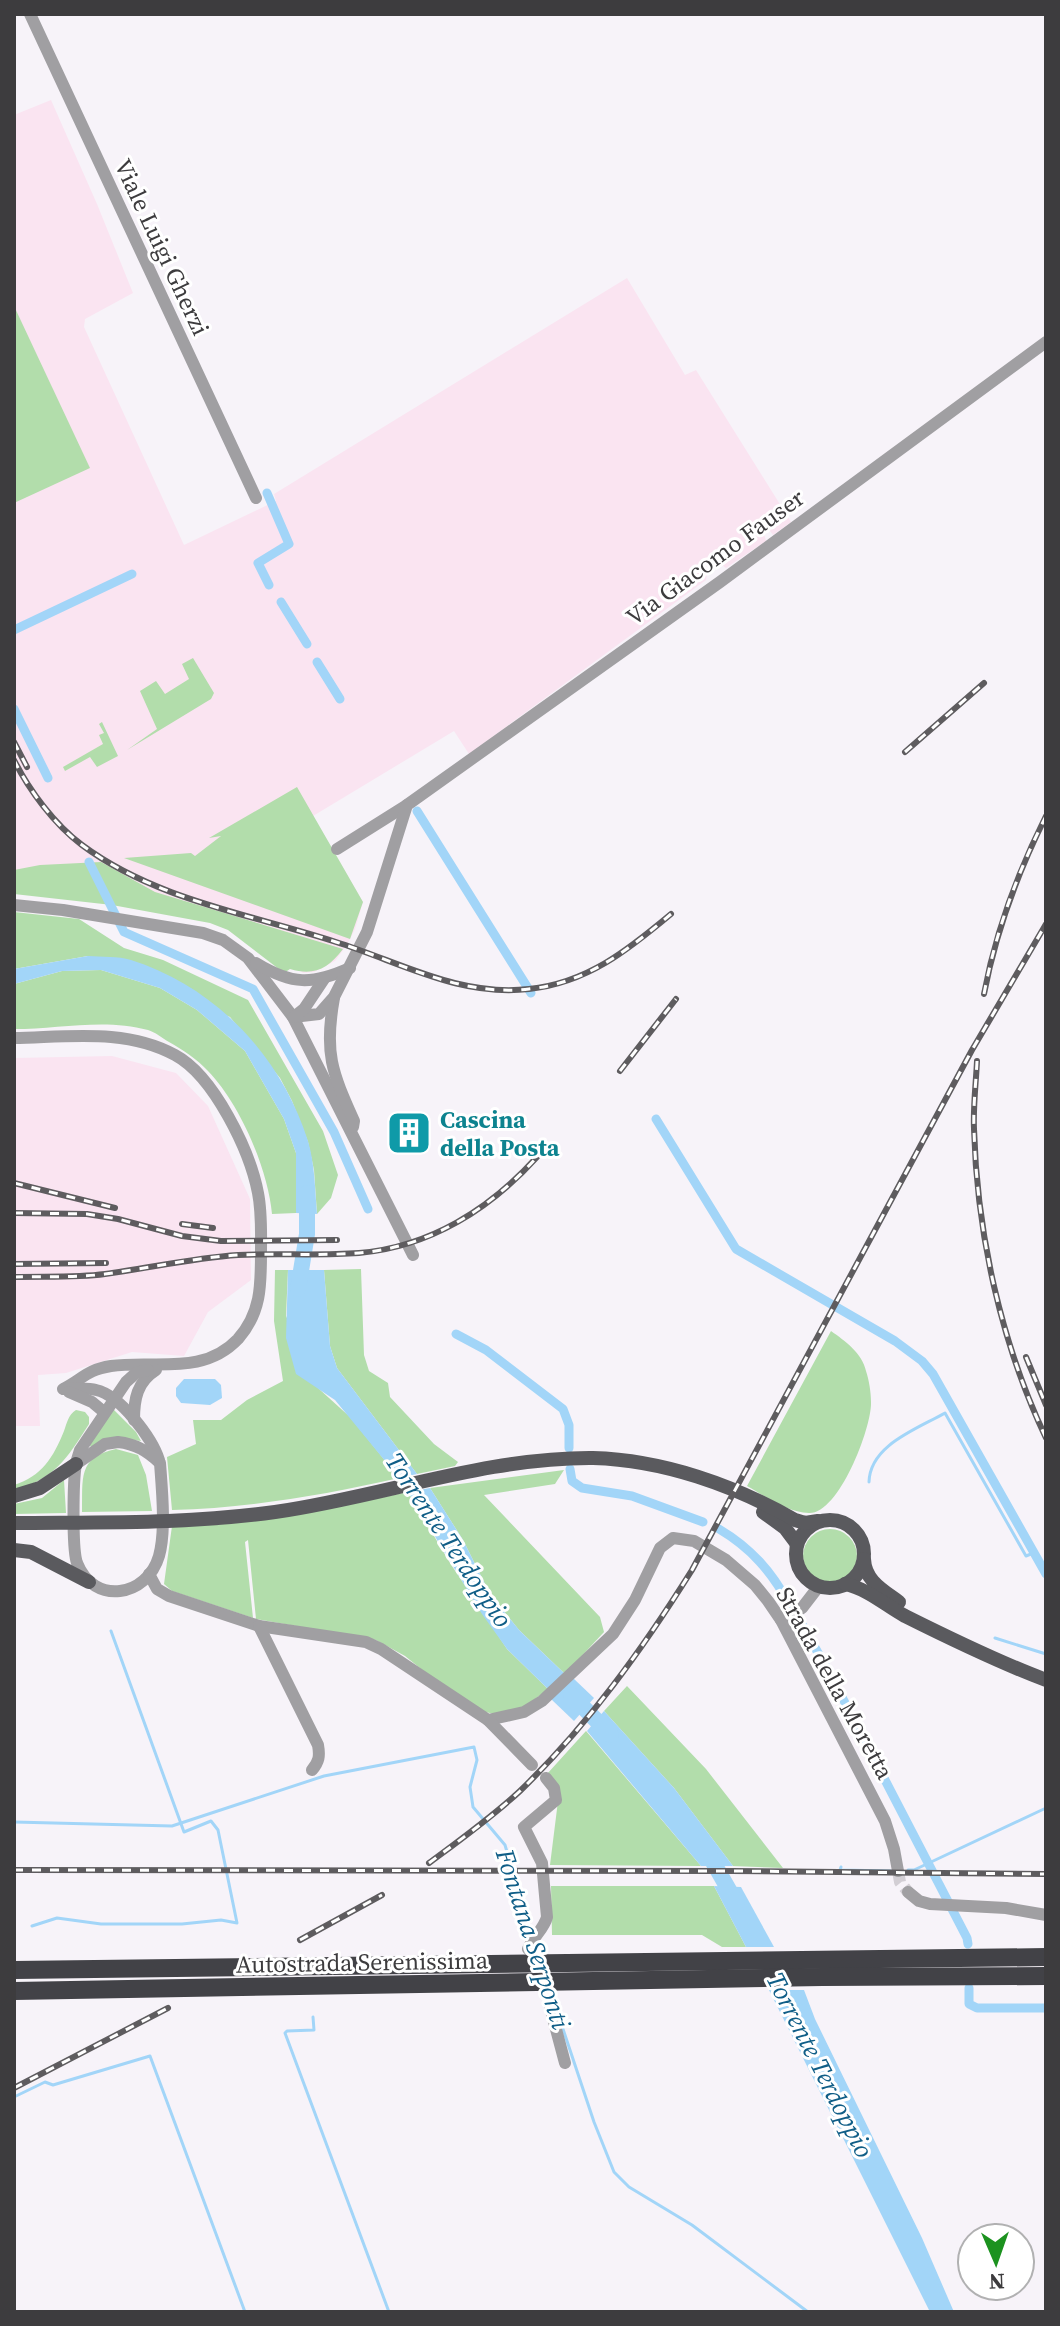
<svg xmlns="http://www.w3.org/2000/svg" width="1060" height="2326" viewBox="0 0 1060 2326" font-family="'Source Serif 4',serif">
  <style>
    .industrial { fill: #fae4f1 }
    .green { fill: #b2ddab }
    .water { fill: #a2d5f8 }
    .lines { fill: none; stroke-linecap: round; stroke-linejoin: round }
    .stream { stroke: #a2d5f8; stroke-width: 3 }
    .canal { stroke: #a2d5f8; stroke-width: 9 }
    .river { stroke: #a2d5f8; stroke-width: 16 }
    .minor-tunnel { stroke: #d2ced4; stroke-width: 12; stroke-dasharray: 12 6; stroke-linecap: butt }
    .minor { stroke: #a09fa2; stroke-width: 12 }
    .major { stroke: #5a5a5e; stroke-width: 14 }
    .highway { stroke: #424247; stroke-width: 18 }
    .rail-casing { stroke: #5e5c5f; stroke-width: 6 }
    .rail { stroke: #fff; stroke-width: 3; stroke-dasharray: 9; stroke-linecap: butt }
    .labels { text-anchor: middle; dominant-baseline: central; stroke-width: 6; stroke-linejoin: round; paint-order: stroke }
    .street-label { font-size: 24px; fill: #3d3c3e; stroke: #fff }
    .culture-label { font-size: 24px; font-weight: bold; fill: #0d838f; stroke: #fff; text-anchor: start }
    .water-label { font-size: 26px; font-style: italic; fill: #105e87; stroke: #fff }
  </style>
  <rect width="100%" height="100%" fill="#f7f3f9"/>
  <!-- industrial -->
  <g class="industrial">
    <path d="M51,100l46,104 36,89 -48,26 -1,8 100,218 92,-44 -2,-7 353,-216 58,97 11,-5 95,152 -18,13 -3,-4 -6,3 2,7 -40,27 -4,-3 -15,8 -1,7 -237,174 -15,-23 -141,85 50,86 -8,27 -8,16 -12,16 -21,11 -11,1 -68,-50 -221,-38v-770z"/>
    <path d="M112,1056l64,17 32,33 42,93 1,81 -43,32 -24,44 -52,-4 -66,21 -28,2 2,51h-26v-368z"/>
  </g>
  <!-- green -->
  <g class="green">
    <path d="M14,306l76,162 -76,35z"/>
    <path d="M193,658l21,35 -3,6 -84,51 30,-21 -17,-38 16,-10 9,13 24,-15 -7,-15z"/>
    <path d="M102,722l16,34 -21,11 -7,-10 -25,14 -2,-4 40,-23 -4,-9 5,-2 -5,-9z"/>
    <path d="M297,787l66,115 -13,37 -226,-81 67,-5 4,3 26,-20 -12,2z"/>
    <path d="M101,862l54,30 188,57c-15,20 -29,27 -53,20l-6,4 -56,-43 -18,-7 -98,-18 -98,-11v-24l26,-5z"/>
    <path d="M14,912l65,7 45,29 39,12 85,40 75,131 15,44 -7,23 -14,16 -3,-44 -6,-28 -16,-41 -12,-23 -50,-61 -142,-61 -74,13z"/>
    <path d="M101,970l59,18 37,22 48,41 39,68 12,34v60l-24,1c-4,-45 -32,-110 -64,-143 -11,-12 -25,-21 -39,-29 -7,-4 -14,-10 -21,-12 -43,-12 -90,-1 -134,-1v-45l48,-13z"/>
    <path d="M361,1269l3,86 5,16 19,12 2,14 44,47 24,18 -3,4 -38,8 -80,-106 -7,-22 -6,-76z"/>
    <path d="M275,1270h13l-2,46 32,72 32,29 49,61c-75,17 -150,30 -227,32l-5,-53 29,-13 -3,-24h28l26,-20 36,-19 -9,-60z"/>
    <path d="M831,1331c14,10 31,22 35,40 3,9 5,21 5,31 1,25 -32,112 -62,111 -21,0 -44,-17 -62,-27z"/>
    <path d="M113,1409l23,23 5,9 -29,-4 -21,10 -2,-3z"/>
    <path d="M76,1410l9,2 4,5v7c-24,37 -32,52 -75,67v-6c28,-9 39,-27 50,-54 3,-8 4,-16 12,-21z"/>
    <path d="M116,1449l22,6 8,20 6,36 -70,1c1,-33 -5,-55 34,-63z"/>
    <path d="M564,1470l-9,14 -71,11 116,122 4,15 -39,42 -46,-44 -29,-36 -27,-54 -33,-52z"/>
    <path d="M64,1480l2,33 -52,1v-10l28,-6z"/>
    <path d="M408,1492l42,71 57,86 41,40 -26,20 -22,6 -15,-3 -44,-27 -36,-29 -29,-16 -120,-21 -8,-79 -3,2 8,76 -81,-27 -8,-7 8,-58 155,-17z"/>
    <circle cx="830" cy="1556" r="27"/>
    <path d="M627,1686l79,83 77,99 -50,-2 -59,-78 -70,-77z"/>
    <path d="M586,1731l115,135 -151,-1 9,-72 -12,-19z"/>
    <path d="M551,1886h163l32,61h-24l-20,-12h-150z"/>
  </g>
  <!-- water -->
  <g class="water">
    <path d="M88,956c14,1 30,0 43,4 85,27 150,96 177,181 7,24 7,49 9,73l-21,-1v-60l-12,-34 -39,-68 -48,-41 -37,-22 -59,-18 -39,1 -48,13v-15z"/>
    <path d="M288,1270h36l6,76 7,22 80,106 -18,4 -64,-78 -39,-26 -10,-36z"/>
    <path d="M184,1379h31l6,6 1,13 -12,7 -29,-2 -5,-7v-8z"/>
    <path d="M430,1488l33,52 28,56 29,35 45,43 -17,15 -41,-40 -25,-35 -74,-122z"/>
    <path d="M573,1678l21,20 -20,23 -23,-22z"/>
    <path d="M604,1711l70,77 59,78h-32l-114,-135z"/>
    <path d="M714,1886l27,1 33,60h-28z"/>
    <path d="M769,1990h35l11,29 107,219 32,74h-24z"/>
  </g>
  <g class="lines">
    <!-- stream -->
    <g class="stream">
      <path d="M869,1482c1,-37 48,-53 76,-69l81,143 5,-2"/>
      <path d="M995,1638l51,16"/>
      <path d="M14,1822l158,4 152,-50 150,-29 3,13 -7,27 3,20 32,38 7,24 2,29 16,36"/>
      <path d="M841,1867l-1,3 51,1"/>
      <path d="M908,1870h6l132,-62"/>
      <path d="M32,1926l25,-8 44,6h81l39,-4 16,3 -19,-93 -7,-9 -27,11 -73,-201"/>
      <path d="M313,2017l1,13 -27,1 -2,2 104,279"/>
      <path d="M559,2017l35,105 20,50 15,15 63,38 116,87"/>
      <path d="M14,2097l31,-15 8,3 97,-29 95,256"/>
    </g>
    <!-- canal -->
    <g class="canal">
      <path d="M267,493l22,51 -31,19 11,22"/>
      <path d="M281,602l26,42"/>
      <path d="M14,630l118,-56"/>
      <path d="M317,662l23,37"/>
      <path d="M14,709l34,69"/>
      <path d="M417,811l114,182"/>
      <path d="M89,862l35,70 129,57 81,143 34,77"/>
      <path d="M656,1119l80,130 159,92 27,20 11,13 113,200"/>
      <path d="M456,1334l30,16 77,59 6,16v23"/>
      <path d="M570,1469l2,12 10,7 50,8 71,26"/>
      <path d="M719,1529c32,19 53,43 70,75"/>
      <path d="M800,1621l30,53 137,264 1,6"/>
      <path d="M969,1988v16l8,4h69"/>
    </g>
    <!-- river -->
    <g class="river">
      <path d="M298,1289l9,-55v-41"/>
      <path d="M571,1695l40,40"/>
      <path d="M705,1848l32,56"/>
    </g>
    <!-- minor-tunnel -->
    <path class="minor-tunnel" d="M898,1871l2,11 8,10"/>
    <!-- minor -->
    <g class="minor">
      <path d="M30,14l226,484"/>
      <path d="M337,849l70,-44"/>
      <path d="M14,905l49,5 140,23 20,7 25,18 45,59 120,238"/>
      <path d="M256,963c36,22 56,22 94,5"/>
      <path d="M334,998c-10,55 -2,74 20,123l-1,6"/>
      <path d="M293,1017l26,-3 15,-17 33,-65 40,-127 313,-223 326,-240"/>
      <path d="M294,1017l10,-8 20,-30"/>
      <path d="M14,1038c54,-1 112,-10 161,17 39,21 75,96 83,138 4,20 3,40 3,60 0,33 0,60 -23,86 -35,37 -83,21 -127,27 -25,4 -28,13 -48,23"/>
      <path d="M64,1389c10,0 22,-2 32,1 24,5 56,48 63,70"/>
      <path d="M69,1392l23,10 12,10"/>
      <path d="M134,1420c0,-21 3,-38 22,-50"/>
      <path d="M118,1442c18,2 29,9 42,21 2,27 6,68 -1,93 -12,41 -65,50 -82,7 -5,-14 -4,-83 -1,-99l29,-20z"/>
      <path d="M76,1463l4,-13 46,-68 10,-9 12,-3"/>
      <path d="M149,1574l8,15 12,7 90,30 107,16 15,7 107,71 36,-8 18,-11 71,-67 22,-34 25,-52 13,-10 21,3 32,19 29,25 13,16 13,19 104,201 9,28 4,22"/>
      <path d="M781,1620l21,-12 17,-22"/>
      <path d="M259,1626l59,119c2,11 1,17 -6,25"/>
      <path d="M488,1720l44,45"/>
      <path d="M908,1892l11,9 11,3 76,4 40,7"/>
      <path d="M528,1949c5,-12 16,-20 19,-32l-5,-54 -18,-36 32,-27 -2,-12 -8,-10"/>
      <path d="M549,2003l16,60"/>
    </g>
    <!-- major -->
    <g class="major">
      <path d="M14,1496l26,-8 36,-24"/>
      <path d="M763,1512l22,16 12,16"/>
      <circle cx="830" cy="1554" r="34"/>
      <path d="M14,1523c87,-1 175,1 261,-11 106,-15 211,-55 318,-54 70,2 141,27 202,62l10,3 13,-2"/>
      <path d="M14,1550l17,2 58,30"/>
      <path d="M864,1559c1,22 19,31 35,43"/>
      <path d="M845,1584c23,5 40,21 60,32 46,23 93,46 141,64"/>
    </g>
    <!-- highway -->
    <g class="highway">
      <path d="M14,1970l1032,-13"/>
      <path d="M14,1991l808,-14 224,-1"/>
    </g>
    <!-- rail casing -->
    <g class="rail-casing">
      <g id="rail">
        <path d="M14,742l13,25"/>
        <path d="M905,752l79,-69"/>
        <path d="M14,760c15,30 40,64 68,85 74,55 168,69 254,97 64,20 123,55 193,47 58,-6 99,-39 142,-75"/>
        <path d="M984,994c12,-64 33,-120 62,-178"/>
        <path d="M977,1061c-1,22 -4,45 -3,68 3,105 27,214 72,309"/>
        <path d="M620,1071l56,-72"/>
        <path d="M14,1183l101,25"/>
        <path d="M14,1213l73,1 31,5 64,17 39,5 116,-1"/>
        <path d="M182,1224l31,4"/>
        <path d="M14,1264l92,-1"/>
        <path d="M14,1277c30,-1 61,1 91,-3 44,-6 88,-16 133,-19 40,-2 81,1 121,-2 71,-6 131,-44 178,-96"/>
        <path d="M1026,1357l20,48"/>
        <path d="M429,1863c31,-23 63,-46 91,-72 68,-66 122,-141 172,-221l280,-520 74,-126"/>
        <path d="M14,1870l717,1 315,3"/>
        <path d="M300,1940l82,-45"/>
        <path d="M14,2088l154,-80"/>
      </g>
    </g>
    <!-- rail -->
    <use href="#rail" class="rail"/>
  </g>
  <!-- icons -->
  <defs>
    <g id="building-square" transform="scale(2.3)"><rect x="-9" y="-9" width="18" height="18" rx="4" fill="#0f9aa8" stroke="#fff"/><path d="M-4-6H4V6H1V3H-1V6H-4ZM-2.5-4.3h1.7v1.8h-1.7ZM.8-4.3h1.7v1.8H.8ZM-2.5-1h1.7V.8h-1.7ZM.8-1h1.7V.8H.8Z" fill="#fff"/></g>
  </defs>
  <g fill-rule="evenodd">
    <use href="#building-square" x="409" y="1133"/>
  </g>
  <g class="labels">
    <!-- street labels -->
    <g class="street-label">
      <text transform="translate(162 247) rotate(65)">Viale Luigi Gherzi</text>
      <text transform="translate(715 557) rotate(-36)">Via Giacomo Fauser</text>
      <text transform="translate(835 1683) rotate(61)">Strada della Moretta</text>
      <text transform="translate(362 1962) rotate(-1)">Autostrada Serenissima</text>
    </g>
    <!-- culture labels -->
    <g class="culture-label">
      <text x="440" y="1119">Cascina<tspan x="440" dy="28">della Posta</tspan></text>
    </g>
    <!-- water labels -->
    <g class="water-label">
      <text transform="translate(449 1540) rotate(56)">Torrente Terdoppio</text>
      <text transform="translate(533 1939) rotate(72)">Fontana Serponti</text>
      <text transform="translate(820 2065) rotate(63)">Torrente Terdoppio</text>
    </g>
  </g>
  <!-- border -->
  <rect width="1060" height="2326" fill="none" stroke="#3d3c3e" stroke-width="32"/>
  <!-- north arrow -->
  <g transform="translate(996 2262) rotate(178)"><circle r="38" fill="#ffffff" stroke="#b1b1b2" stroke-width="2"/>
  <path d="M0-6L14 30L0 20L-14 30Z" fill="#1c921f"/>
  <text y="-12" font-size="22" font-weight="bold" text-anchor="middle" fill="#3d3c3e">N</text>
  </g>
</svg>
